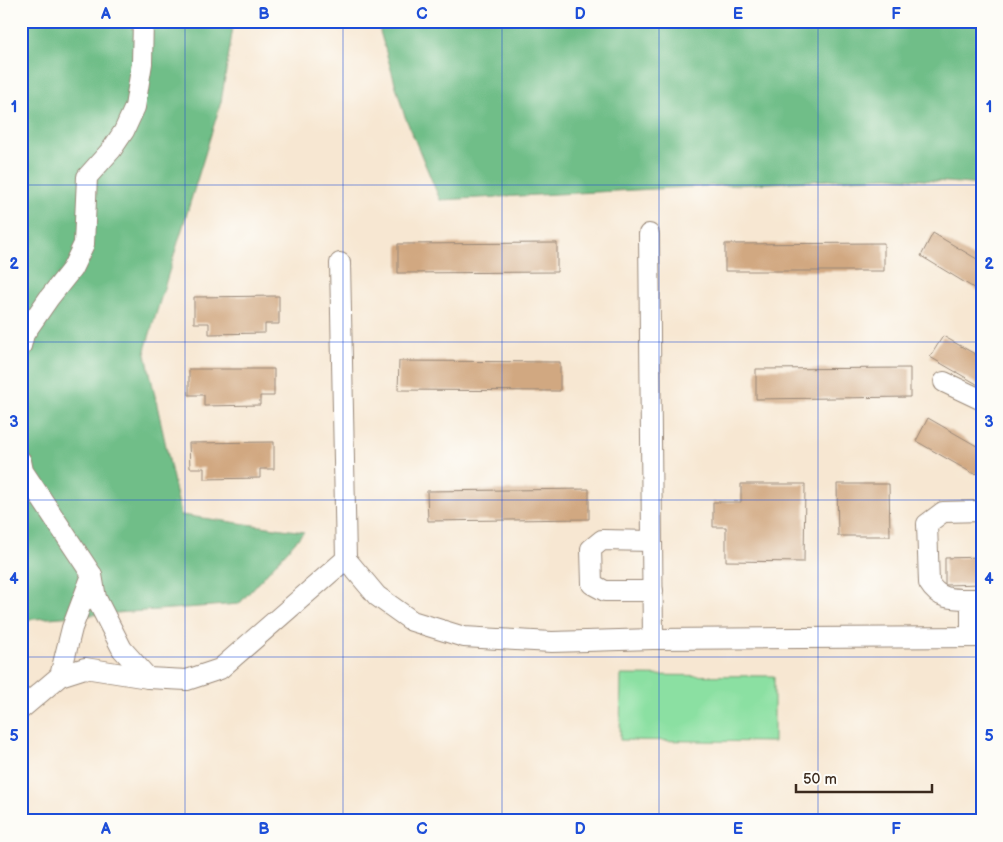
<svg xmlns="http://www.w3.org/2000/svg" width="1003" height="842" viewBox="0 0 1003 842" font-family="'Balsamiq Sans',sans-serif">
  <style>
    .green { fill: #8be0a2; stroke: #638560 }
    .forest { fill: #70be88; stroke: #567453 }
    .building { fill: #d1a881 }
    .lines { fill: none; stroke-linecap: round; stroke-linejoin: round }
    .minor-casing { stroke: #998878; stroke-width: 22 }
    .minor { stroke: #fff; stroke-width: 20 }
    .grid { fill: none; stroke: #1d4ed8; stroke-width: 1; stroke-opacity: 0.55 }
    .neatline { fill: none; stroke: #1d4ed8; stroke-width: 2 }
    .grid-label { font-size: 16px; text-anchor: middle; font-weight: bold; fill: #1d4ed8 }
  </style>
  <rect width="100%" height="100%" fill="#fdfcf7"/>
  <filter id="ink" filterUnits="userSpaceOnUse"><feTurbulence type="fractalNoise" baseFrequency=".02" numOctaves="2"/><feDisplacementMap in="SourceGraphic" scale="10" xChannelSelector="R" yChannelSelector="G"/><feConvolveMatrix kernelMatrix="1 2 1 2 8 2 1 2 1" color-interpolation-filters="sRGB"/></filter>
  <filter id="wash" filterUnits="userSpaceOnUse"><feTurbulence type="fractalNoise" baseFrequency=".0096" numOctaves="4" result="noise"/><feDisplacementMap in="SourceGraphic" scale="20" xChannelSelector="R" yChannelSelector="G"/><feGaussianBlur stdDeviation="1.12" result="paint"/><feColorMatrix in="noise" values="0 0 0 0 0 0 0 0 0 0 0 0 0 0 0 0 0 1.4 0 .05"/><feComposite in="paint" operator="in"/></filter>
  <g filter="url(#wash)">
    <rect width="100%" height="100%" fill="#f7e7d2"/>
    <!-- green -->
    <path class="green" d="M621,675l153,1v66l-154,-2z"/>
    <!-- forest -->
    <g class="forest">
      <path d="M21,21h213l-13,81 -76,248 36,165 123,17 -65,72 -218,16z"/>
      <path d="M377,21h605v164l-94,-8 -448,23 -36,-86z"/>
    </g>
    <g id="blocks">
      <!-- building -->
      <g class="building">
        <path d="M933,233l49,29v31l-61,-37z"/>
        <path d="M557,243v29l-159,1v-29z"/>
        <path d="M884,243v28h-159v-27z"/>
        <path d="M279,296v28h-14v9l-56,1v-11h-15v-26z"/>
        <path d="M943,336l39,22v29l-52,-30z"/>
        <path d="M399,361l161,1v29l-162,-1z"/>
        <path d="M910,368v29l-154,2v-30z"/>
        <path d="M189,369h85v27h-14v9l-56,1v-11h-15z"/>
        <path d="M928,418l54,31v25l-10,-1 -56,-32z"/>
        <path d="M274,442v27h-14v9l-56,1v-11h-14l-1,-25z"/>
        <path d="M741,484h64l-1,78 -78,-1v-34h-13v-25h28z"/>
        <path d="M837,484h52l1,52h-52z"/>
        <path d="M589,489v30l-161,2 -1,-30z"/>
        <path d="M982,557v27l-37,1v-27z"/>
      </g>
    </g>
  </g>
  <g filter="url(#ink)">
    <use href="#blocks" fill-opacity="0" stroke="#998878" stroke-width="1"/>
    <g class="lines">
      <!-- minor casing -->
      <g class="minor-casing">
        <g id="minor">
          <path d="M649,234l4,405"/>
          <path d="M340,263l6,296"/>
          <path d="M21,346l3,-12 25,-36 23,-29 12,-25 3,-67 25,-28 12,-18 11,-24 7,-44 1,-42"/>
          <path d="M944,382l38,18"/>
          <path d="M21,461l2,10 69,104 -20,53 -12,48 -39,33"/>
          <path d="M652,541l-50,-1 -11,9 1,35 13,7h48"/>
          <path d="M92,575l4,23 26,51 26,29 39,2 33,-11 126,-110 31,37 35,25 52,16 88,5 101,-3 329,-2"/>
          <path d="M971,599c-18,0 -32,1 -42,-16l-2,-59 16,-12 39,-1"/>
          <path d="M971,637v-38h11"/>
          <path d="M60,676l25,-8 63,10"/>
        </g>
      </g>
      <!-- minor -->
      <use href="#minor" class="minor"/>
    </g>
  </g>
  <!-- grid -->
  <path class="grid" d="M185,21v800M343,21v800M502,21v800M659,21v800M818,21v800M21,185h961M21,342h961M21,500h961M21,657h961"/>
  <!-- margin -->
  <rect width="1003" height="842" fill="none" stroke="#fdfcf7" stroke-width="55"/>
  <!-- scale -->
  <path d="M796 784v8h136v-8" fill="none" stroke="#3b2a1e" stroke-width="2.5"/>
  <text x="803" y="784" font-size="15" fill="#3b2a1e" stroke="#fdfcf7" stroke-width="4" paint-order="stroke">50 m</text>
  <rect x="28" y="28" width="948" height="786" class="neatline"/>
  <g class="grid-label">
    <text x="106" y="19">A</text>
    <text x="264" y="19">B</text>
    <text x="422" y="19">C</text>
    <text x="580" y="19">D</text>
    <text x="738" y="19">E</text>
    <text x="896" y="19">F</text>
    <text x="14" y="112">1</text>
    <text x="989" y="112">1</text>
    <text x="14" y="269">2</text>
    <text x="989" y="269">2</text>
    <text x="14" y="427">3</text>
    <text x="989" y="427">3</text>
    <text x="14" y="584">4</text>
    <text x="989" y="584">4</text>
    <text x="14" y="741">5</text>
    <text x="989" y="741">5</text>
    <text x="106" y="834">A</text>
    <text x="264" y="834">B</text>
    <text x="422" y="834">C</text>
    <text x="580" y="834">D</text>
    <text x="738" y="834">E</text>
    <text x="896" y="834">F</text>
  </g>
</svg>
